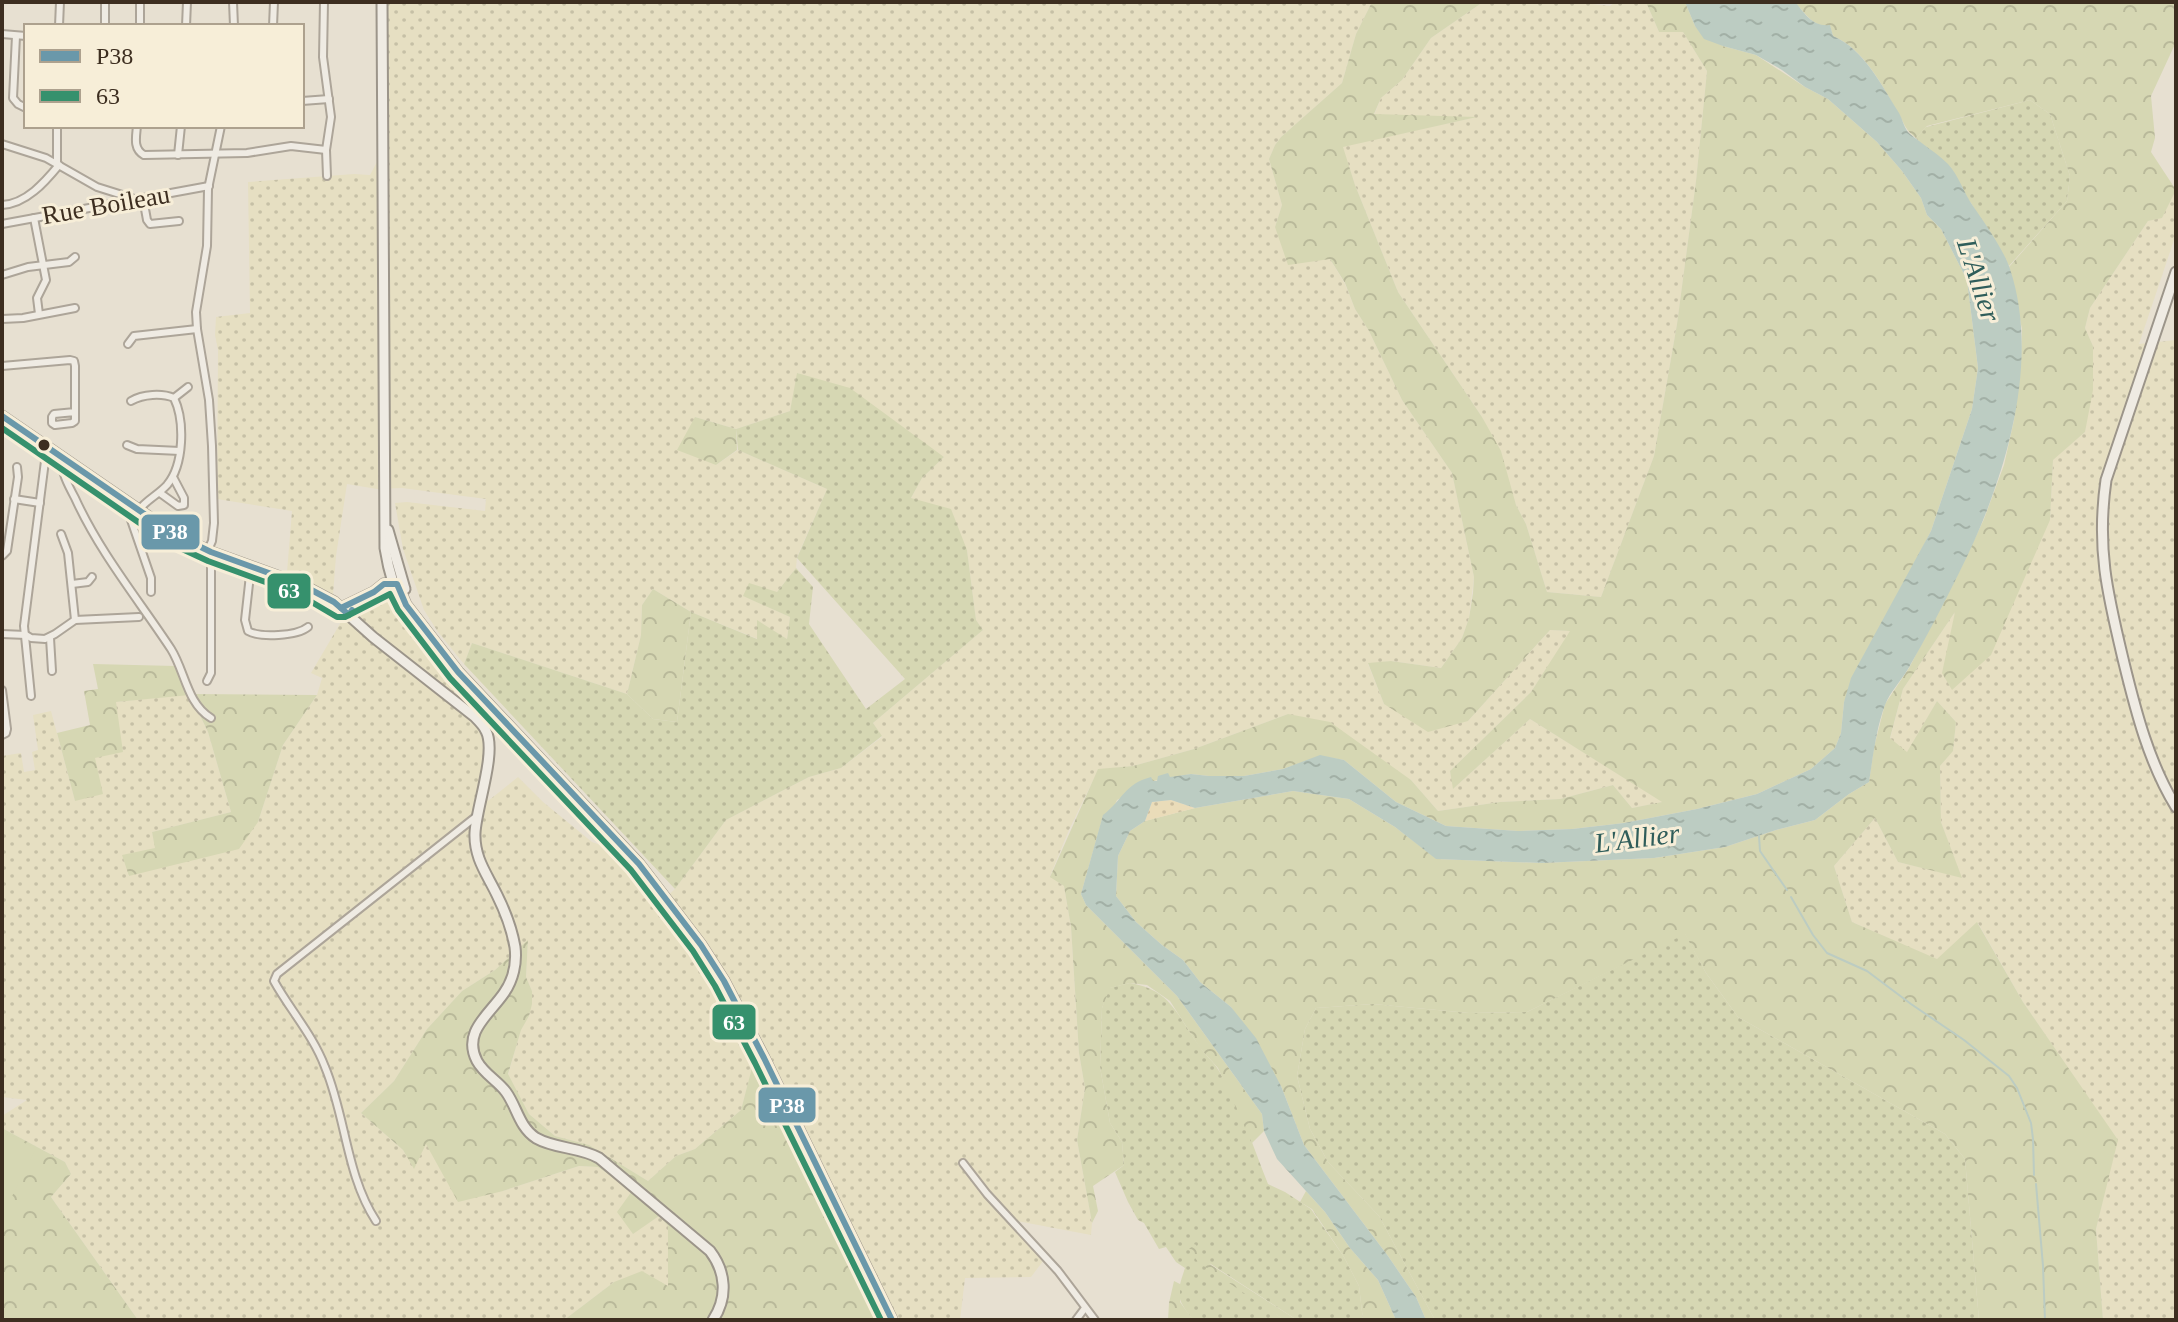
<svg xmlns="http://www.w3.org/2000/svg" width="2178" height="1322" viewBox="0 0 2178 1322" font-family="'Times New Roman',serif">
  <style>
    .farmland { fill: url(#farmland-dots) }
    .grass { fill: url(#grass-dots) }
    .forest { fill: url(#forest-crowns) }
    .sand { fill: url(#sand-dots) }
    .garden { fill: #d6d7b3 }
    .water { fill: url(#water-ripples) }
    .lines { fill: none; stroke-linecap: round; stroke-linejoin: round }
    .stream { stroke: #bcccc2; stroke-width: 2 }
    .street-casing { stroke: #ada599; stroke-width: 10 }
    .secondary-casing { stroke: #9c958a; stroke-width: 13 }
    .street { stroke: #efebe3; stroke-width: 6 }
    .secondary { stroke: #efebe3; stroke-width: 9 }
    .bus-1-casing { stroke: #f7eed8; stroke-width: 12 }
    .bus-2-casing { stroke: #f7eed8; stroke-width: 12 }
    .bus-1 { stroke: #6a98aa; stroke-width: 6 }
    .bus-2 { stroke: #36916d; stroke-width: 6 }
    .bus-dot { fill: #3d2e20; stroke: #f7eed8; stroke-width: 3 }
    .labels { text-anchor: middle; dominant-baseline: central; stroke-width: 6; stroke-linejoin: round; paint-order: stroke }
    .street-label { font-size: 26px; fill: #3d2e20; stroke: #f7eed8 }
    .water-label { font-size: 28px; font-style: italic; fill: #2f5d5a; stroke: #f7eed8 }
    .line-badge { stroke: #f7eed8; stroke-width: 3 }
    .badge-label { font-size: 22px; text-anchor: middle; font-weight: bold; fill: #fff }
  </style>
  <defs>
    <pattern id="farmland-dots" width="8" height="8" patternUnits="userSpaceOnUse" patternTransform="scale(2)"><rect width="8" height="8" fill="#e6dfc2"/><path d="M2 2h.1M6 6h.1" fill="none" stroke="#c6c0a6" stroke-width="1.8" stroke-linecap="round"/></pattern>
    <pattern id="grass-dots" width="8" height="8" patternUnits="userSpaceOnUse" patternTransform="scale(2)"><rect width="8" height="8" fill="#d6d7b3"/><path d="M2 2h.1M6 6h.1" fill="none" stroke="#b9b99a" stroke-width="1.8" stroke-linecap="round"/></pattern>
    <pattern id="forest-crowns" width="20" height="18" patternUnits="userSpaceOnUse" patternTransform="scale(2)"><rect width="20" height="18" fill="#d6d7b3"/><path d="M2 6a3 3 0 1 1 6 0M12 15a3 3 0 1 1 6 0" fill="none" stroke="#b9b99a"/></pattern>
    <pattern id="sand-dots" width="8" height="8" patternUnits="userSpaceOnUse" patternTransform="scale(2)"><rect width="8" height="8" fill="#eadcb9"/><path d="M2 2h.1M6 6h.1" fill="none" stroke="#cabd9f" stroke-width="1.8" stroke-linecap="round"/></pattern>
    <pattern id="water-ripples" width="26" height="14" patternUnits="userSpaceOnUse" patternTransform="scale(2)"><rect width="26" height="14" fill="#bcccc2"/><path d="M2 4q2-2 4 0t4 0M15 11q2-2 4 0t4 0" fill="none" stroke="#a2b0a6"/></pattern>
  </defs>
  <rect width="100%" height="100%" fill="#e7e0d1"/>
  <!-- farmland -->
  <g class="farmland">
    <path d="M377,2h995l-16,32 -14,49 -61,54 -6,8 -6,14 13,46 -7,22 55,32 15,25 10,25 14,22 33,69 50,73 22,104 -5,41 -7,20 -21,30 -50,-7 -23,3 16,40 84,17 82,-91 21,1 -40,61 -81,79 4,17 76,-69 133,83 -31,6 -19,-23 -53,14 -60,3 -62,9 -27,-31 -123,-66 -94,35 -61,17 -35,4 -29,60 -19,46 14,10 7,41 8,126 6,35 -8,52 15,83 -1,12 -74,-14 26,40 -12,16 -66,1 -5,42h-78l-128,-258 -13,48 -46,39 -19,7 -28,25 -59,-36 -34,-9 -26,-22 -21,-39 13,-46 8,-13 3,-25 -6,-14 2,-36 -33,29 -33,21 -35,38 -33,52 -33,32 42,37 11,18 12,-25 77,48 76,-25 19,1 34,24 1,42 26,-17 9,10v61l-54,-5 -50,38h-426l-87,-123 20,-23 -6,-12 -63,-34v-12l25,-16 -25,-3v-341l19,-3 3,19 11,-2 -3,-18 6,-2 -5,-35 18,-4 24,90 19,-43 22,-56 73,-8 19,38 23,80 -79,20 4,16 -28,28 130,-54 25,-77 34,-50 5,-17 -11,-5 33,-56 135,108 8,16 1,60 30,-24 25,25 49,40 20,7 50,52 13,-12 51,-69 83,-43 32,-9 41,-31 -9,-14 110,-93 -7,-10 -9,-70 -56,-52 11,-20 22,-21 -146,-84 -8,38 -54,18 -41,-12 21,48 22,-15 89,39 -30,68 -1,11 -19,24 -33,4 46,21 -3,22 -30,-18 1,18 -67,-27 -38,-23 -11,16 -1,30 -14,59 -155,-51 -8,21 -26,-32 -14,-22 -21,-61 -8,-46 12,-1 78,9 1,-12 -84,-11 -25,1 -30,-5 -11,72 -3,39 -46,-23 5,-61 -75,-12 1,-149 -3,-15 1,-18 34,-4 -2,-131 106,-8 16,1 8,-15z"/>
    <path d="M1483,2h92l35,4 5,-4h31l13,30h24l24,39 -11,110 -19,143 -23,132 -53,141 -54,-5 -21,-68 -10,-19 -34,-88 -84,-125 -43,-107 -13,-39 130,-28 -98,-3 7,-17 21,-18 29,-42z"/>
    <path d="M2176,190v44l-37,110 37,-4v980h-73l-7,-91 21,-89 -94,-138 -45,-79 -41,37 -85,-38 -18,-56 41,-48 23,44 63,15 -20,-55 -1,-56 13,-16 3,-28 -19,-21 -30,52 -17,-14 13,-50 54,-80 93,-89 3,-61 32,-27 8,-86 -8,-18 5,-20 58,-87 14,-4z"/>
    <path d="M386,598h5l18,32 18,23 33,34 -7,6 -72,-57 -20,-18 -2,-6 6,-7z"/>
  </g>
  <!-- grass -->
  <g class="grass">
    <path d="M2030,100l20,14 20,62 -3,25 -58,65 -38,-63 -55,-65 10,-11z"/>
    <path d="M797,373l53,15 94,69 -22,21 -11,20 40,11 16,41 9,70 7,10 -110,93 9,13 -41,32 -32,9 -83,43 -51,69 -211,-225 8,-21 155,51 26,25 24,3 14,-110 66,27v-19l30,19 3,-22 -47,-21 6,-13 28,9 19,-24 17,19 -4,37 57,85 39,-30 -108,-121 30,-69 -89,-39 -2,-21 54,-18z"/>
    <path d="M1685,933l21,40 32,44 207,117 20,25 14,161h-544l-56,-104 -51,-54 -18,-33 -13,-53 8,-47 11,-21 57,-4 96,9 58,-1z"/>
    <path d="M1130,983c42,7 47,33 70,64 5,8 14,15 19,24 21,35 34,75 49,113l17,8 26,17 33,48 15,29 4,34h-66l-108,-70 95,70h-91c-17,-22 -17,-25 -8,-52l-9,-6 -10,-15 -7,2 -15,-26 -6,-3 -10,-18 -13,-30 9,-7 -2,-23 -12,-19 -10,-56 2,-59 7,-20z"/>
  </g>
  <!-- forest -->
  <g class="forest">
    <path d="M1372,2h111l-52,36 -29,42 -21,18 -7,16 103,3 -134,30 12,38 43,107 84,125 19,34 15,54 10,19 21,68 54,5 53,-141 23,-132 19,-143 11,-110 -24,-39h-24l-13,-30h39l10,24 28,20 33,9 49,32 23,12 49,43 25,29 19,27 6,17 14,14 26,51 11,88 -6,41 -41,122 -87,171 -3,31 -6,15 -24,21 -54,25 -60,15 -73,14 -52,6 -54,2 -72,-5 -50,-24 -52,-42 -24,-4 -37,13 -39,7h-35l-18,-2 -38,7 -36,19 -3,7 -11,9 -22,78 5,11 91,91 85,118 2,17 -12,12 -34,-75 -18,-20 -30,-47 -23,-16 -17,-2 -20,5 -8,20 -2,59 10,56 12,19 2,23 -31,21 5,25 -6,12 -15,-83 8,-52 -6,-35 -8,-126 -7,-41 -14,-9 48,-108 35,-3 61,-17 94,-35 42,8 81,58 27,31 62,-9 60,-3 53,-14 19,23 30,-6 -132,-83 -77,70 -3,-18 81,-79 39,-61 -20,-1 -82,91 -40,11 -44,-28 -16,-41 23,-2 50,7 21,-30 7,-20 4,-25 1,-16 -22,-104 -50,-73 -33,-69 -14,-22 -10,-26 -15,-24 -42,6 -13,-38 7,-22 -13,-46 6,-14 6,-8 61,-54 14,-49z"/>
    <path d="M1794,2h382v40l-25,54 4,42 -4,14 25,38 -14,28 -14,3 -58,87 -5,20 8,18v44l-8,42 -32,28 -3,60 -59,135 -39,35 -10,-17 13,-61 -52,77 -13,49 17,14 30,-51 19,21 -3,29 -13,15 1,56 21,56 -64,-16 -23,-44 -41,48 18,56 85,37 40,-37 46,80 95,138 -22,89 7,91h-124l-14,-161 -20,-25 -207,-117 -32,-44 -21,-39 -158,78 -58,1 -96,-9 -57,4 -11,21 -8,47 13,53 18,33 51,54 56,104h-9l-10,-23 -28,-41 -84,-111 -23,-59 -50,-79 -31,-25 -17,-22 -21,-15 -26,-23 -20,-26 2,-40 12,-25 15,-10 50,-13 98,-17 56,8 46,28 42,32 105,4 112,-5 71,-11 51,-17 39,-10 34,-26 20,-12 5,-35 11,-43 24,-36 51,-98 24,-51 20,-54 10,-45 7,-60 1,-31 -13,-62 58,-66 3,-25 -20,-62 -20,-14 -103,26 -11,12c-11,-8 -11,-14 -18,-25 -16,-28 -34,-64 -65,-77l-3,-10c-18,1 -24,-13 -36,-24z"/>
    <path d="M695,417l41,12 1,21 -21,15 -39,-15z"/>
    <path d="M653,589l38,23 -14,110 -24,-3 -26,-25 14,-59 1,-30z"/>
    <path d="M93,664l83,2 14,28 127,1 -34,50 -25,77 -19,27 -110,27 -7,-21 33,-7 -3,-16 79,-20 -23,-80 -18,-37 -74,7 7,50 -28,6 8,36 -28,7 -18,-68 33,-8 -6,-34 14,-2z"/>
    <path d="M528,940l-2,37 6,14v13l-3,12 -8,14 -13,44 21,40 26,22 34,9 59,36 28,-25 19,-7 46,-39 13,-50 128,260h-318l50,-38 28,-11 26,15v-60l-9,-10 -26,18 -16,-22 15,-21 -34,-24 -19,-1 -76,25 -45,11 -32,-58 -12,25 -11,-19 -42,-37 33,-32 33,-52 35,-38 33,-21z"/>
    <path d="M2,1128l63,34 6,12 -20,23 87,123h-136z"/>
    <path d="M1306,1191l19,21 25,36 28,32 18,40h-33l-4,-34 -15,-29 -32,-48 -12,-7z"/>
    <path d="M1195,1244l16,21 86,55h-13l-86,-58 -9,-13z"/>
    <path d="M1174,1281l6,3v18l13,18h-25l1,-17z"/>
  </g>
  <!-- sand -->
  <path class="sand" d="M1171,800l24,8 -50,13 7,-19z"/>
  <!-- garden -->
  <path class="garden" d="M2,1131l34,18 -31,61 -3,-1z"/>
  <!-- water -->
  <path class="water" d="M1685,2l111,1c10,12 17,24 34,22l3,11c31,13 49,50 66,77 4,7 5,16 11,21 12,10 27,19 38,30 11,12 16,29 25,42 11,16 31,44 37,63 32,96 -7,217 -51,304 -16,32 -33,65 -51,96 -7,12 -18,23 -23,36 -9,24 -12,52 -16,77l-20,12 -34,26 -39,10 -51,17 -71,11 -112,5 -106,-4 -41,-32 -46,-28 -56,-8 -98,17 -24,-8 -19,2 -7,19 -15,10 -12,25 -2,40 20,26 26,23 21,15 17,22 31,25 25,31 25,48 23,59 84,111 28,41 10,23h-30l-18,-40 -28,-32 -25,-36 -48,-53 -13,-28 -2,-17 -85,-118 -91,-91 -5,-11 22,-79c20,-15 21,-31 48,-38l2,4h4l1,-5 10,-3 2,4 21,-3 18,2h35l39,-7 37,-14 24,5 52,42 50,24 72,5 54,-2 52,-6 73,-14 60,-15 54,-25 24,-21 6,-15 3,-31 7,-24 80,-147 41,-122 6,-41 -11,-88 -26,-51 -14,-14 -6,-17 -19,-27 -25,-29 -49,-43 -23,-12 -23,-17 -26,-15 -33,-9 -19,-7 -9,-13z"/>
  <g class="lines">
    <!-- stream -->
    <g class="stream">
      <path d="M1759,836l1,15 27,39"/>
      <path d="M1791,897l22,38 14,18 40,18 44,33 53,36 45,36 8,12 14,35 2,16 1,36"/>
      <path d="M2036,1184l7,82 2,54"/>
    </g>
    <!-- street casing -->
    <g class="street-casing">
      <g id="street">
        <path d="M233,2l1,24"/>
        <path d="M324,2l-1,55 8,60 -5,33 1,26"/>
        <path d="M59,26l1,-24"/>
        <path d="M105,26v-24"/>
        <path d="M140,26v-24"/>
        <path d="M186,26l1,-24"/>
        <path d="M273,26l1,-24"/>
        <path d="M2,34l24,2"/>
        <path d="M16,36l-3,62 5,6 8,4"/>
        <path d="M302,101l27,-2"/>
        <path d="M137,126c-1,11 -4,23 7,29l103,-2 44,-7 35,4"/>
        <path d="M2,144l44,14 51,29 35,11"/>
        <path d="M178,155l3,-29"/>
        <path d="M57,163v-37"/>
        <path d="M143,198l4,22 3,4 29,-3"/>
        <path d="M2,205c24,-1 43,-23 57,-40"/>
        <path d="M34,218l12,62 -9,18 2,16"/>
        <path d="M2,224l207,-38"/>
        <path d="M2,275l26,-8 41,-5 6,-5"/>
        <path d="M2,319l21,-1 52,-10"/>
        <path d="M128,344l6,-8 63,-7"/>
        <path d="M2,366l68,-6 4,1 1,5v55l-3,2 -17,2 -3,-2v-6l2,-3 21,-2"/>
        <path d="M174,398l14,-11"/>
        <path d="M131,401c12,-7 31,-8 43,-3 11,23 10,67 -7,87 -9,10 -21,15 -29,26"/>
        <path d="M127,445l10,4 43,2"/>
        <path d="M61,457c0,15 7,28 14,41 25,55 63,101 96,151 14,22 16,55 40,69"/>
        <path d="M160,493l18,13 6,-1v-7l-11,-21"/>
        <path d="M14,499l26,4"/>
        <path d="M130,506l-1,3 1,8 21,61v14"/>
        <path d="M61,534l7,19 7,67"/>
        <path d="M208,550l4,-9 2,-18 -2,-77 -3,-46 -12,-71 -1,-17 11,-66 1,-57 13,-63"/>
        <path d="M2,556l5,-5 11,-74 -1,-10"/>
        <path d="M251,566l-6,54 3,11c12,7 49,5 60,-4"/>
        <path d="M72,584l16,-2 4,-5"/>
        <path d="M2,634l24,1 5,3 14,1 10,-5 20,-14 64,-3"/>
        <path d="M50,638l2,33"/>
        <path d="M207,681l4,-8v-121"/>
        <path d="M2,690l5,39 -1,4 -4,2"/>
        <path d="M31,696l-7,-70 21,-165 6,-11"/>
        <path d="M963,1163l24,31 71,77 37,49"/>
        <path d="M376,1221c-30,-46 -30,-104 -51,-154 -12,-32 -35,-57 -51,-86l3,-7 201,-159"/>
        <path d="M1076,1320l9,-12"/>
      </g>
    </g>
    <!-- secondary casing -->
    <g class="secondary-casing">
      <g id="secondary">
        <path d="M382,2l3,546c7,45 28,95 67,121"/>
        <path d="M2176,272l-70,208c-10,70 2,116 18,183 12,49 25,100 52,144"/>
        <path d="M2,416l170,117 39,19 91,33 32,17 39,35 102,80c4,4 9,9 11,14 11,21 -10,77 -11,102 -1,25 12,41 22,62 8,16 15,35 18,52 2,16 -2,33 -11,46 -15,22 -42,39 -27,68 7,13 21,20 29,31 11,15 13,35 30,46 19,11 44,9 63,20l111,93c16,21 18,46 3,69"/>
        <path d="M388,530l17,59"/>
        <path d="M397,584l9,21 52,67 181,192 62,81 23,36 40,77 128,262"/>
        <path d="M341,608l33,-16 10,-8 11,1"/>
      </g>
    </g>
    <!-- street -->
    <use href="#street" class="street"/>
    <!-- secondary -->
    <use href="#secondary" class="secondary"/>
    <!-- bus-1 casing -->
    <g class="bus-1-casing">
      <g id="bus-1">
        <path d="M2,416l170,117 39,19 91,33 32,17 15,13 3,-5"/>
        <path d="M341,608l33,-16 10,-8h13l9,21 52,67 181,192 62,81 23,36 40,77 128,262"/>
      </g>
    </g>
    <!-- bus-2 casing -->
    <g class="bus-2-casing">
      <path id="bus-2" d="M2,428l165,114 41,19 90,33 39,23h8l45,-23 8,16 52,68 181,192 62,81 22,35 40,77 126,257"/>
    </g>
    <!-- bus-1 -->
    <use href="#bus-1" class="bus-1"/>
    <!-- bus-2 -->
    <use href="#bus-2" class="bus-2"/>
  </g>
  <!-- markers -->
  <circle class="bus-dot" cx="44" cy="445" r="7"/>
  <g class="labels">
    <!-- street labels -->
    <g class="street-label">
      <text transform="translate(106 205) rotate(-10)">Rue Boileau</text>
    </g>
    <!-- water labels -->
    <g class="water-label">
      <text transform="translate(1979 280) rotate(72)">L'Allier</text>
      <text transform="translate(1637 838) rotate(-7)">L'Allier</text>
    </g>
  </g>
  <g class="line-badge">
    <rect x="140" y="513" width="61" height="38" rx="8" fill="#6a98aa"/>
    <rect x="266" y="572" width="46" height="38" rx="8" fill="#36916d"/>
    <rect x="711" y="1003" width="46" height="38" rx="8" fill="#36916d"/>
    <rect x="757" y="1086" width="60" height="38" rx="8" fill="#6a98aa"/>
  </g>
  <g class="badge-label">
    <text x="170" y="539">P38</text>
    <text x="289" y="598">63</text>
    <text x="734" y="1030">63</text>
    <text x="787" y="1113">P38</text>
  </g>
  <!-- border -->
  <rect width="2178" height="1322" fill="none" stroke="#3d2e20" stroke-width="8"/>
  <!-- legend -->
  <rect x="24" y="24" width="280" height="104" fill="#f7eed8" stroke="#ada18e" stroke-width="2"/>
  <rect x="40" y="50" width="40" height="12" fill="#6a98aa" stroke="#ada18e" stroke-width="2"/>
  <text x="96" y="64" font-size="24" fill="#3d2e20">P38</text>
  <rect x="40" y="90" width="40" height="12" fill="#36916d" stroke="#ada18e" stroke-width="2"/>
  <text x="96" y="104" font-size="24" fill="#3d2e20">63</text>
</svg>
